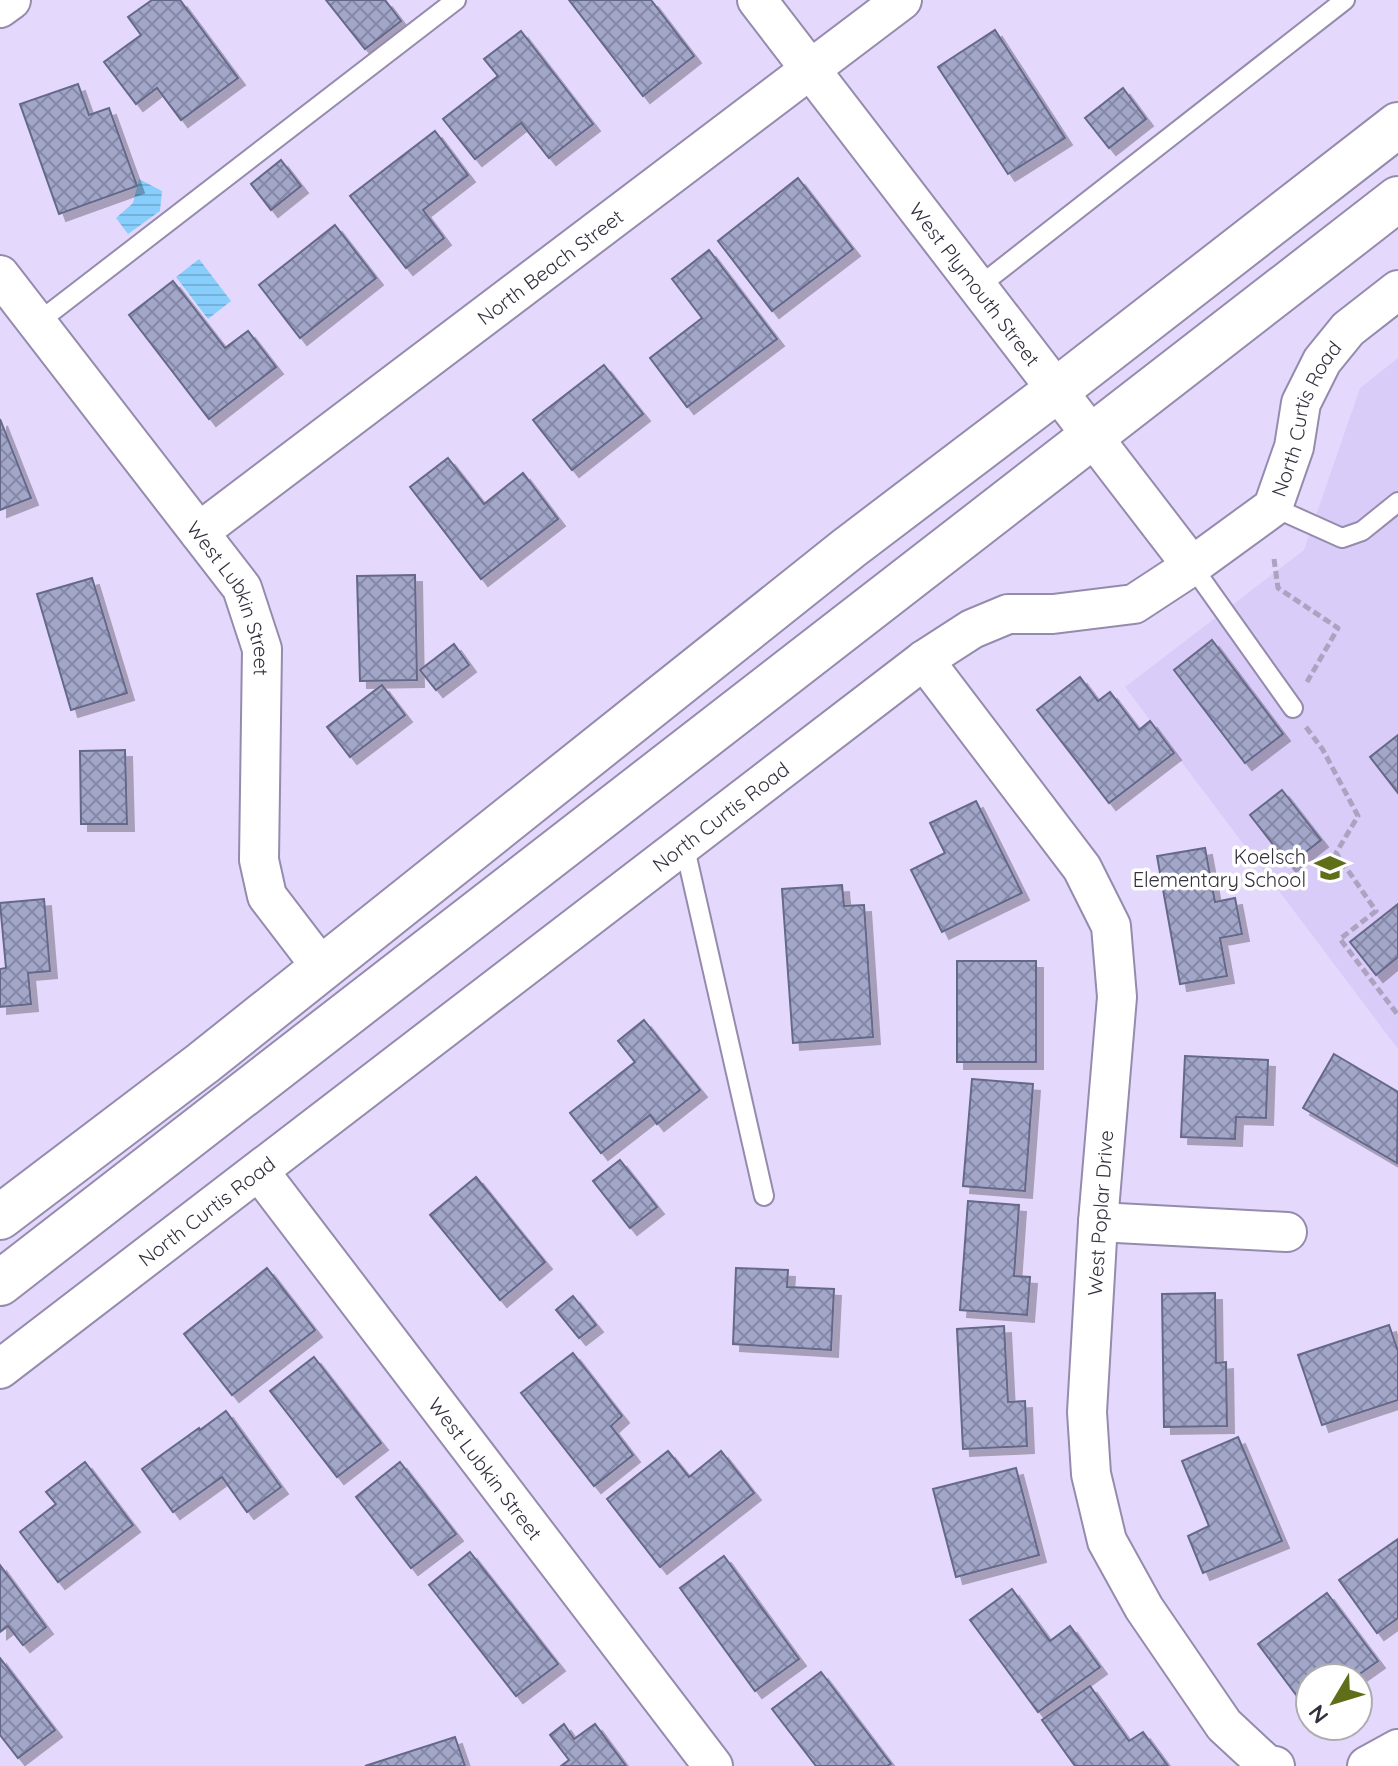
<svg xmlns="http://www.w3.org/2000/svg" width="1398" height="1766" viewBox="0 0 1398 1766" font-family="Quicksand,sans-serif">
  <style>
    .built { fill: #daccf8 }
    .water { fill: url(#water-rules) }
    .building { fill: url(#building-cross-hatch); stroke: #656989; stroke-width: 2; filter: url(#shadow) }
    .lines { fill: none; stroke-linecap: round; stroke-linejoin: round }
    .lane-casing { stroke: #958bad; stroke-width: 22 }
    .street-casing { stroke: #958bad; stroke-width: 42 }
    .primary-casing { stroke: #958bad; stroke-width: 48 }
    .path { stroke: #aca3c0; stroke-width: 5; stroke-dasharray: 8 4; stroke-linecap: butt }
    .lane { stroke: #fff; stroke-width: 18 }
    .street { stroke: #fff; stroke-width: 38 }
    .primary { stroke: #fff; stroke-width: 44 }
    .labels { text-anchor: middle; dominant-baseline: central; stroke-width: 7; stroke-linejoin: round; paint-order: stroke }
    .street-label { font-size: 20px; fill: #332f3d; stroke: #fff }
    .poi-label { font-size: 20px; fill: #332f3d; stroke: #fff; text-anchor: end }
  </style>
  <defs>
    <pattern id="water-rules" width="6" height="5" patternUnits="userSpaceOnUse" patternTransform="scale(2)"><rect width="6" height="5" fill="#88cefd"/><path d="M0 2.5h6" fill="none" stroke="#76b1da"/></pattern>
    <pattern id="building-cross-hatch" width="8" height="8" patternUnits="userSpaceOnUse" patternTransform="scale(2)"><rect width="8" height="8" fill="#a2a7ca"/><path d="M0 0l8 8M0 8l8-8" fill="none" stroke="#8588a5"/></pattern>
    <filter id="shadow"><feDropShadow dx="7" dy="7" stdDeviation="0" flood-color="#0004"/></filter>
  </defs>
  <rect width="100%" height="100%" fill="#e4d9fd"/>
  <!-- built -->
  <path class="built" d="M1398,358v691l-273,-362 179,-137 56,-162z"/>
  <!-- water -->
  <g class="water">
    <path d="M139,179l23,12 -2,20 -32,23 -12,-16 17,-15z"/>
    <path d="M199,259l32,42 -23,18 -32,-42z"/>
  </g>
  <!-- building -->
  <g class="building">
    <path d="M152,0h28l58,78 -57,42 -24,-32 -21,16 -32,-42 37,-27 -13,-18z"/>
    <path d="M326,0h59l16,21 -36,28z"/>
    <path d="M569,0h82l43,56 -51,40z"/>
    <path d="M995,30l70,108 -57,36 -70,-107z"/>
    <path d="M521,31l72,93 -44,34 -28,-35 -46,36 -32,-40 55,-43 -14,-17z"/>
    <path d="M78,84l11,31 20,-7 28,78 -78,28 -39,-110z"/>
    <path d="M1123,88l23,31 -37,29 -24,-30z"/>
    <path d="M435,131l33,44 -45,35 21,28 -38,30 -56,-72z"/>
    <path d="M281,160l20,26 -30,24 -20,-26z"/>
    <path d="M798,178l55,71 -81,62 -54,-70z"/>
    <path d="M335,225l41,53 -76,60 -41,-53z"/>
    <path d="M709,250l68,89 -90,68 -37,-49 52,-40 -30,-39z"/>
    <path d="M173,281l52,67 23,-17 28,36 -67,52 -80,-104z"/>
    <path d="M604,365l39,49 -71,56 -39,-50z"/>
    <path d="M0,419l31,79 -31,12z"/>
    <path d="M448,458l36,46 39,-31 35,46 -77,60 -71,-92z"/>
    <path d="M415,575l2,105 -57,1 -3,-105z"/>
    <path d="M92,578l35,115 -56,17 -34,-116z"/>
    <path d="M1212,640l71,94 -38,29 -71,-93z"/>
    <path d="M454,644l15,21 -33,25 -16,-20z"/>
    <path d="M1080,677l18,24 12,-9 29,38 11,-9 24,32 -65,50 -72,-93z"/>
    <path d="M382,685l23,30 -55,42 -23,-30z"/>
    <path d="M1398,735v58l-28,-36z"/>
    <path d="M125,750l2,74h-46l-1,-73z"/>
    <path d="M1282,790l39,50 -32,25 -39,-50z"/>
    <path d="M976,801l46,92 -80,39 -31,-62 34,-17 -15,-30z"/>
    <path d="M1205,848l10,54 20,-4 7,36 -22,4 7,38 -47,8 -23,-128z"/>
    <path d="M842,885l2,21 20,-1 9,132 -80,6 -11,-154z"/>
    <path d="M44,899l6,72 -22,2 3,31 -31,3v-38l6,-1 -6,-65z"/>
    <path d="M1398,904v53l-22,18 -26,-33z"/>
    <rect x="957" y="961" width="79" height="101"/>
    <path d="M644,1020l56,70 -43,34 -7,-9 -49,38 -31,-40 65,-51 -17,-21z"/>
    <path d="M1334,1054l64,38 -1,71 -94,-55z"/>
    <path d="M1185,1056l83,4 -2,58 -30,-1 -1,22 -54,-2z"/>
    <path d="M972,1079l61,5 -8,107 -62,-5z"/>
    <path d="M620,1160l37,47 -27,21 -37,-47z"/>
    <path d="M476,1177l69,85 -45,38 -70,-85z"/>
    <path d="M968,1201l51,4 -5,71 16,1 -3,38 -67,-5z"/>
    <path d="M267,1268l48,62 -83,65 -48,-61z"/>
    <path d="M736,1268l52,2 -1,17 47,2 -3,61 -98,-6z"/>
    <path d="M1215,1293l1,70 10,-1 1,64 -63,1 -2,-133z"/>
    <path d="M573,1296l23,29 -17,13 -23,-28z"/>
    <path d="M1389,1325l9,26v49l-76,25 -24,-70z"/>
    <path d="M1004,1326l4,76 17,-1 2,45 -64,3 -6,-120z"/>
    <path d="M573,1353l49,63 -11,10 22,29 -39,31 -73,-93z"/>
    <path d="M314,1357l67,86 -44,34 -67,-86z"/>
    <path d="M226,1411l55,76 -34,25 -25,-35 -49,35 -31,-43 57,-41 1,2z"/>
    <path d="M1238,1437l44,104 -79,32 -15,-37 21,-10 -27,-65z"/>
    <path d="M668,1451l21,26 32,-26 33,42 -94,74 -53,-68z"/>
    <path d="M85,1462l48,63 -75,57 -38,-50 36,-28 -10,-12z"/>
    <path d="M400,1462l56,72 -45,34 -55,-71z"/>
    <path d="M1016,1468l23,87 -83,22 -23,-88z"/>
    <path d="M1398,1539v79l-21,15 -38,-53z"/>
    <path d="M470,1552l88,112 -42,32 -87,-111z"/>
    <path d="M724,1556l75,103 -44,32 -75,-103z"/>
    <path d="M0,1565l46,62 -23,18 -15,-19 -8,6z"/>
    <path d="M1012,1589l38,52 20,-15 30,41 -62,45 -68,-92z"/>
    <path d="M1327,1593l51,68 -24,17h-44l-1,34 -51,-68z"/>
    <path d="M0,1658l55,72 -37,28 -18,-23z"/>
    <path d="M821,1672l70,92 -4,2h-71l-44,-57z"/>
    <path d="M1090,1686l39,55 14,-9 25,34h-93l-33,-46z"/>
    <path d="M564,1724l10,15 21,-15 31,42h-65l8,-6 -19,-25z"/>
    <path d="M455,1737l10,29h-100z"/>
  </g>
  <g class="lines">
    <!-- lane casing -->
    <g class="lane-casing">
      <g id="lane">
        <path d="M978,287l367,-287"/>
        <path d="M37,323l419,-323"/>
        <path d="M1273,507l69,31 20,-7 36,-29"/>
        <path d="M1192,566l101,142"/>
        <path d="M684,844l80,352"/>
      </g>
    </g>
    <!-- street casing -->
    <g class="street-casing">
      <g id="street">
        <path id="s1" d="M757,0l435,566"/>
        <path d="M0,8l11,-8"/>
        <path id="s2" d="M0,275l242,313 20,61 -3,211 8,36 55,72"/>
        <path id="s3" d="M199,532l703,-532"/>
        <path d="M924,660l158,208 29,58 6,71 -19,225 -11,190 4,62 16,67 37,67 80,117 42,39 9,2"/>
        <path id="s4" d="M259,1171l454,595"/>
        <path d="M1098,1222l189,10"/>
        <path id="s5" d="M0,1369l924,-709 48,-31 36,-15h45l81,-10 58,-38 81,-59 21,-60 7,-44 21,-42 26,-32 50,-39"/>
        <path d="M1367,1766l31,-17"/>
      </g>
    </g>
    <!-- primary casing -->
    <g class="primary-casing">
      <g id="primary">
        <path d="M0,1217l203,-154 646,-515 208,-158 341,-265"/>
        <path d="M0,1283l1398,-1084"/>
      </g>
    </g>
    <!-- path -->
    <g class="path">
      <path d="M1274,559l4,29 60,40 -31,54"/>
      <path d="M1306,727l17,23 35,66 -22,37 40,58 -36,28 58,76"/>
    </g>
    <!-- lane -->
    <use href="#lane" class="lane"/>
    <!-- street -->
    <use href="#street" class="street"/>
    <!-- primary -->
    <use href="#primary" class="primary"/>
  </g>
  <!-- icons -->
  <defs>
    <g id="school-bare" transform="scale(2.4)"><path d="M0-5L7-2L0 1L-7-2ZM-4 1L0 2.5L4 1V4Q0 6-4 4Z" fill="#5f6e19" stroke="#fff" stroke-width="2.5" paint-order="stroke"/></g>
  </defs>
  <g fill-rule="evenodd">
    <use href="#school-bare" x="1330" y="868"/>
  </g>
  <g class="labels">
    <!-- street labels -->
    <g class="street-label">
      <text stroke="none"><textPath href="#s3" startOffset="440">North Beach Street</textPath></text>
      <text stroke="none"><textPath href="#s1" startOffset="358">West Plymouth Street</textPath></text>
      <text stroke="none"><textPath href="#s5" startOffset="1652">North Curtis Road</textPath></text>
      <text stroke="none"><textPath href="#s2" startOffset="400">West Lubkin Street</textPath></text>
      <text stroke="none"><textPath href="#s5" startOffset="908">North Curtis Road</textPath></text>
      <text stroke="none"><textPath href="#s5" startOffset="260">North Curtis Road</textPath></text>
      <text transform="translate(1100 1213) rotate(-86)">West Poplar Drive</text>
      <text stroke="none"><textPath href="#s4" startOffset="374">West Lubkin Street</textPath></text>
    </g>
    <!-- poi labels -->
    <g class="poi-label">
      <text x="1306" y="856">Koelsch<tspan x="1306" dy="23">Elementary School</tspan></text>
    </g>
  </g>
  <!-- north arrow -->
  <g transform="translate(1334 1702) rotate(232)"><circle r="38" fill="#ffffff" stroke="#adacb1" stroke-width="2"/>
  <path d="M0-6L14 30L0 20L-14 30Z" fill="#5f6e19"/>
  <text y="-12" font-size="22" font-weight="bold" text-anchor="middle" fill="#332f3d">N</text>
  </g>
</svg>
